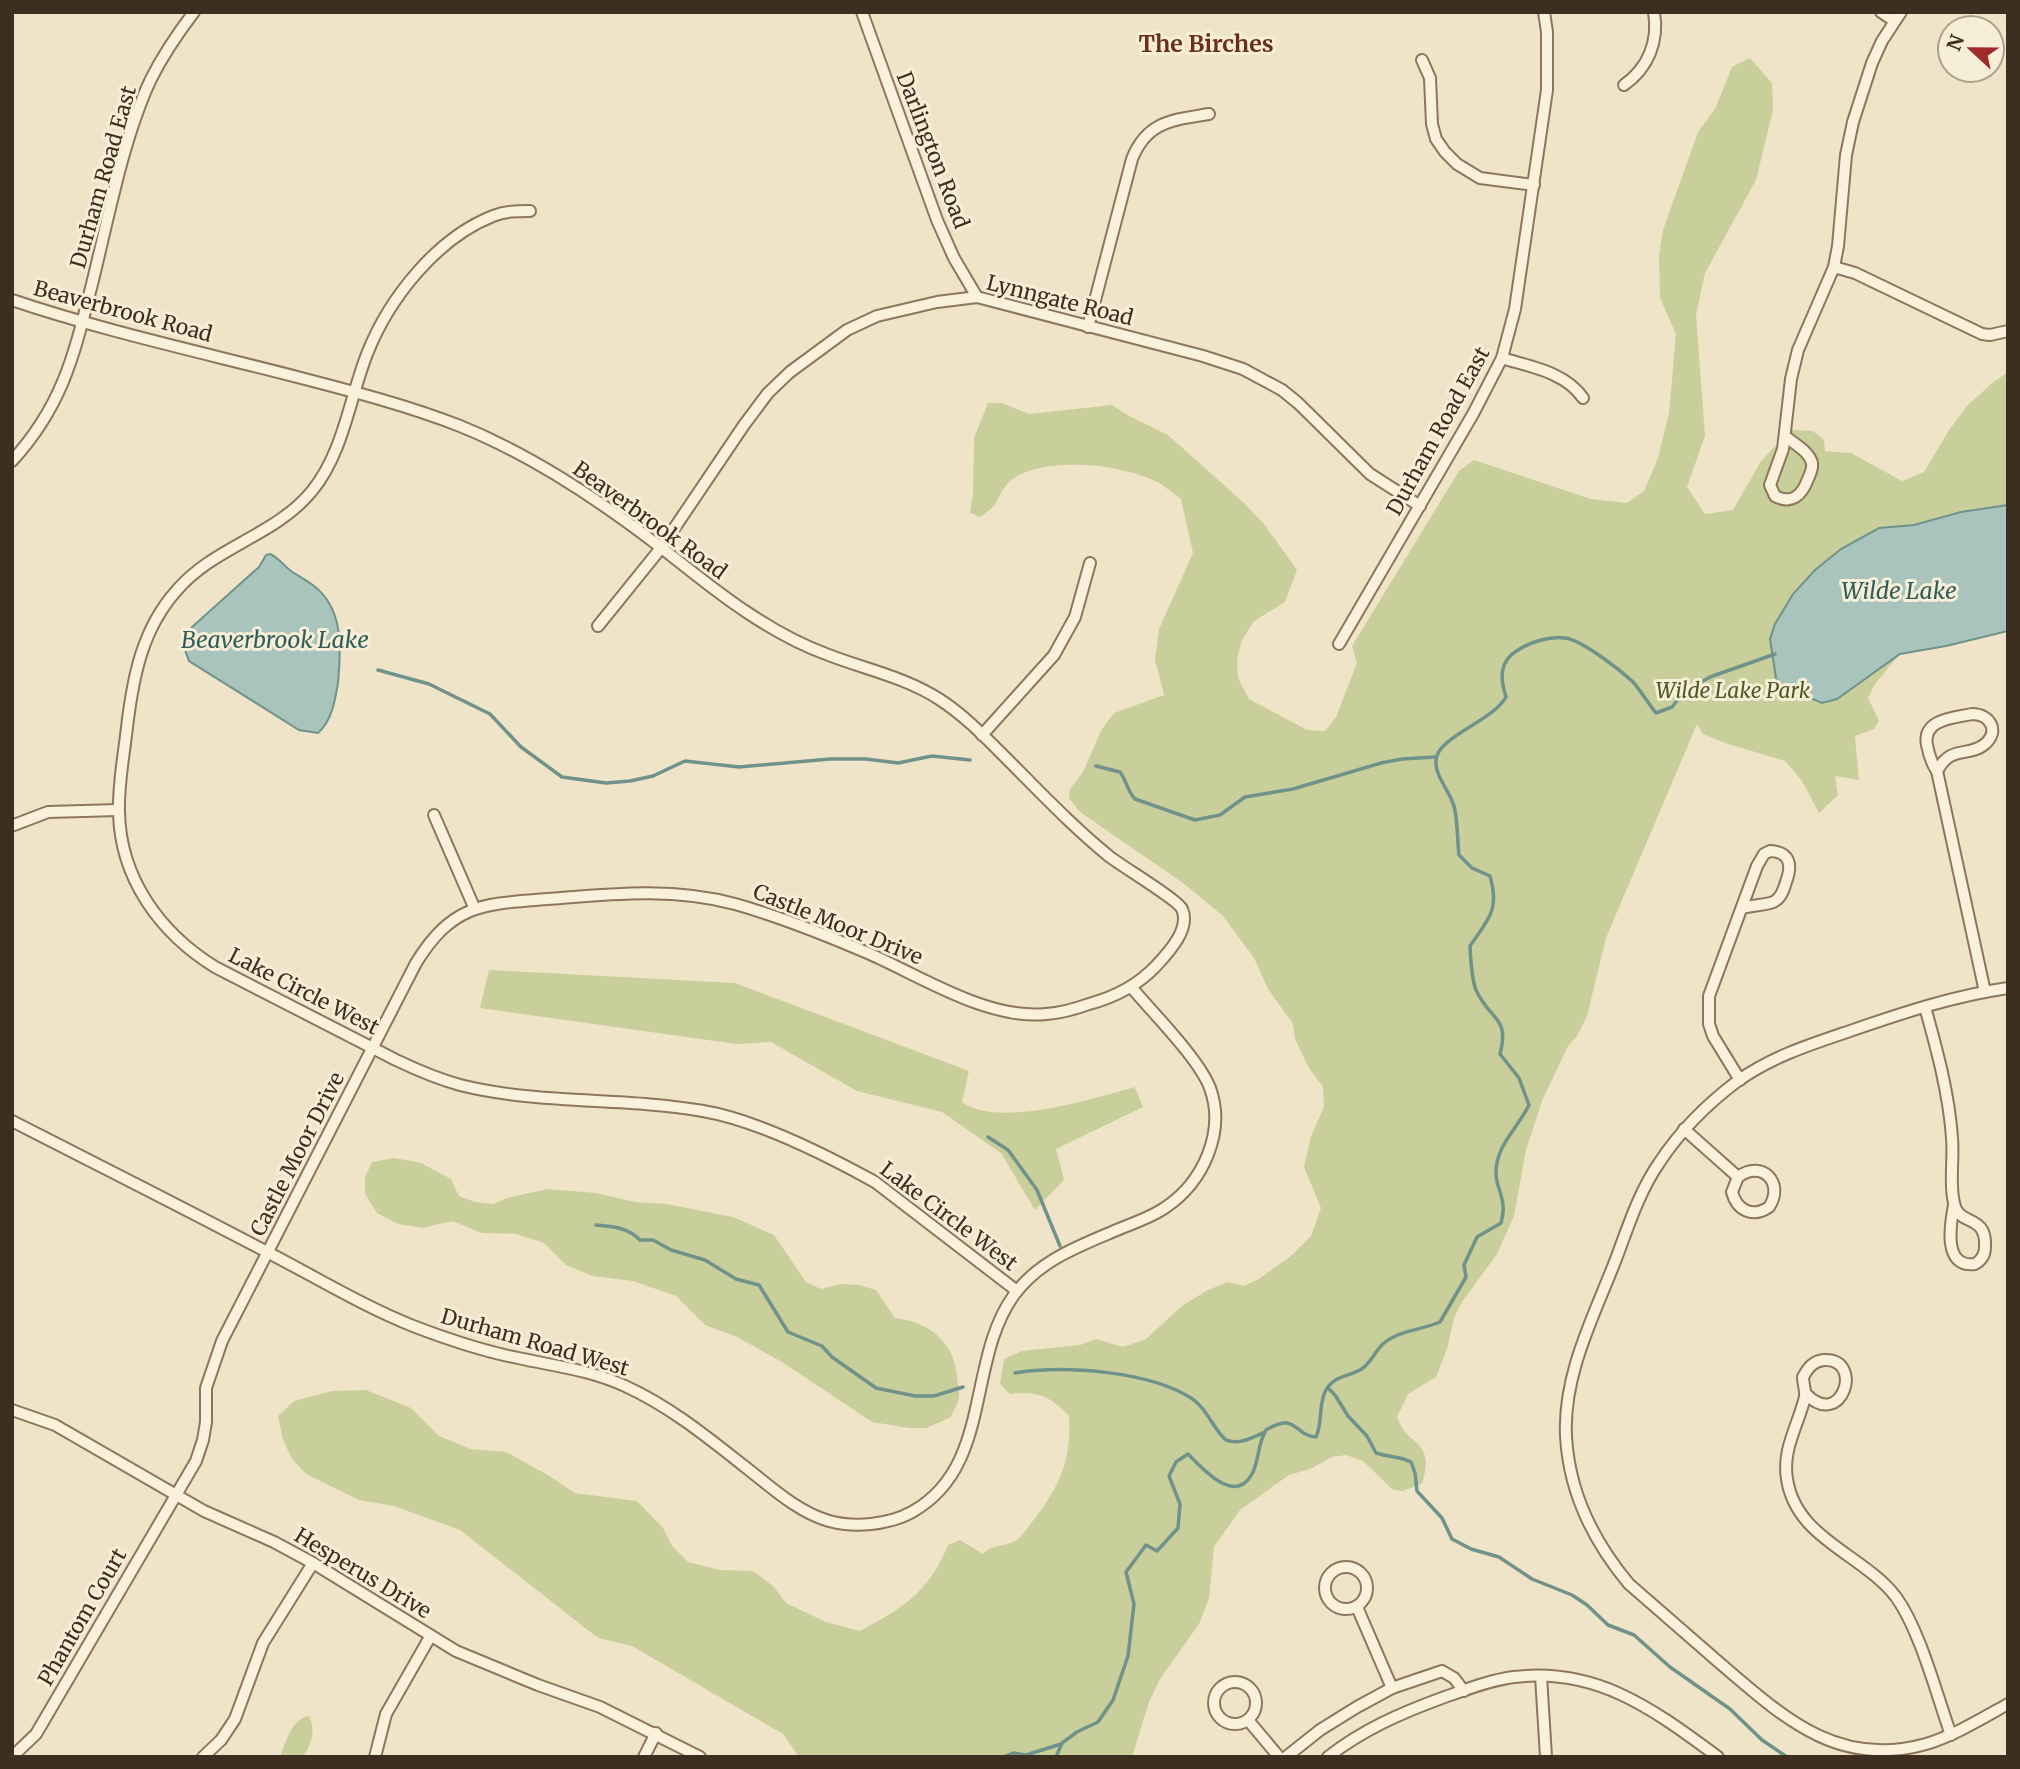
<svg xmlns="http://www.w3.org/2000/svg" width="2020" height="1769" viewBox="0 0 2020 1769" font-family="Merriweather,serif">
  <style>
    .green { fill: #c9cf9b }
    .water { fill: #a9c4bc; stroke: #6f938a; stroke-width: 2 }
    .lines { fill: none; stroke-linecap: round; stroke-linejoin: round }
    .stream { stroke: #6f938a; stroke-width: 3.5 }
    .minor-casing { stroke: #8d765c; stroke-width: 14 }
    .minor { stroke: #faf1dc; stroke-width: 10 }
    .labels { text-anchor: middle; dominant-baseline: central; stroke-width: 6; stroke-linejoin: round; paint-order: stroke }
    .street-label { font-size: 21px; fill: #3d2e20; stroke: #f7eed8 }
    .park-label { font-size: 21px; font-style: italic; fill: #4d5a26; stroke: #f7eed8 }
    .neighbourhood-label { font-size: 23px; font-weight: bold; fill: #6b2e1e; stroke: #f7eed8 }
    .water-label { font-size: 23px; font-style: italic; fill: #2f5d5a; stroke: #f7eed8 }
  </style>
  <rect width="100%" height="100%" fill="#f0e4c8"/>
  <!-- green -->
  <g class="green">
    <path d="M1750,58l22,25 1,27 -17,70 -51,93 -9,42 9,121 -18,51 18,27 28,-4 28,-49 30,-31 22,1 11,9 1,11 26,2 51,28 22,-9 25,-42 18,-24 24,-22 17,-12v133l-47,7 -47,13 -35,3 -38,21 -48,45 -18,30 -5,15 6,39 46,25 16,-4 62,-45 -25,30 -7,14 11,23 -5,8 -19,7 4,44 -24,-4 3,19 -19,18 -17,-32 -17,-20 -60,-18 -22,-9 -6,-10 -91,214 -19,78 -10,20 -9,10 -26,55 -16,49 -12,66 -17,38 -35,48 -8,16 -7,31 -11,28 -28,17 -11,23c11,32 39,21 25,67l-19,7 -10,-1 -30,-29 -17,-6 -14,2 -22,12 -21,6 -49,35 -26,37 -5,51 -10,26 -39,55 -11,23 -17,55h-333l-16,-23 -151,-88 -34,-8 -138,-108 -66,-24 -35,-6 -53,-26 -14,-15 -9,-19 -5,-24 16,-15 38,-10 34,-1 45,18 28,28 32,13 35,3 40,22 29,19 62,8 26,27 9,18 16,16 32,8 33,1 20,15 13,17 40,19 34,9c43,-23 69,-39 88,-86l12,-5 23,14c8,-10 25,-7 35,-15 5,-4 10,-12 14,-17 27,-34 40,-62 37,-106 -19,-20 -30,-25 -59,-22l-10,-10 4,-25 18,-8 58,-6 16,-6 27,8 23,-8 37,-34 25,-15 20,-8 16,4 15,-7 32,-23 20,-20 10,-28 -17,-41 7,-31 13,-29 -1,-20 -14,-19 -14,-29 -2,-15 -25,-35 -14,-31 -31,-42 -40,-33 -103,-71 -11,-14 1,-9 13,-17 19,-43 12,-16 50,-18 -9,-35 4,-31 34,-76 -12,-54c-7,-5 -14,-11 -22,-16 -35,-19 -114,-28 -148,-3 -8,6 -12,19 -18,27 -4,4 -9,7 -13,10l-10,-4 3,-19 1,-56 14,-35h14l27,11 83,-9 17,11 39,19 76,68 20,21 33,46 -12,32 -31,19 -12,19 -5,20 1,18 11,21 58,31 18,1 11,-14 21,-54 -5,-17 107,-175 15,-11 117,39 36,4 17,-12 14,-33 11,-45 7,-79 -16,-36 -1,-43 4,-25 35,-98 17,-23 17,-42z"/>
    <path d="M489,970l246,13 234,88 -7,31c36,27 133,-4 173,-15l8,20 -87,42 8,31 -29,30 -34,-57 -59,-41 -85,-21 -86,-49 -35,2 -256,-36z"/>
    <path d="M394,1158l27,5 30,16 8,17 16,6 18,2 14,-6 41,-9 48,4 39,9 32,2 66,13 41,18 32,47 15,7 19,-5 19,1 17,5 19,28c34,4 58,23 62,57 0,7 3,16 2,22 -1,7 -6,14 -8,20l-24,11h-18l-37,-6 -90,-60 -45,-25 -32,-12 -29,-29 -43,-15 -41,-5 -26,-11 -22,-22 -28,-9 -34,-1 -30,-12 -30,7 -24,-4 -21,-11 -12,-19v-17l7,-15z"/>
    <path d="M309,1716c7,15 3,27 -6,41h-23c6,-15 11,-38 29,-41z"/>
  </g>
  <!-- water -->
  <g class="water">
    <path d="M2008,505v126l-62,15 -46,8 -63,45 -15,4 -40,-17 -6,-8 -6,-39 5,-15 18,-30 22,-24 26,-21 38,-21 35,-3 47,-13z"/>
    <path d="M270,554c9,4 13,11 21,17 7,5 16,9 23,15 30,23 27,63 24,97 -3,17 -6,38 -20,50l-19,-3 -110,-69 -4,-11 7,-23 67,-60 7,-12z"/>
  </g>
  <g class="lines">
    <!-- stream -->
    <g class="stream">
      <path d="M378,670l51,14 61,30 31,33 41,30 44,6 24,-2 23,-5 32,-15 54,6 91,-8h36l32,4 34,-7 38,4"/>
      <path d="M1096,766l24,6c7,9 7,19 15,27l60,21 25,-5 25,-18 48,-8 88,-26 21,-4 33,-2"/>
      <path d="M988,1137l20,13 29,40 23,56"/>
      <path d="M596,1225c18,2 31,2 44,15h13l18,10 34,10 31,19 23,6 29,47 34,14 10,11 44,31 39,8h19l29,-9"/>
      <path d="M1015,1373c50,-8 133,-2 176,25 16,10 22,31 35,42 14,5 24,-2 37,-7"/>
      <path d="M1328,1388l7,7 13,21 19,20 9,17c12,4 23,3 35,9l4,11 2,18 25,27 10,21 19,10 28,8 33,22 40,16 15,10 21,20 26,10 36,32 60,42 32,31 25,17"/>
      <path d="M1003,1757l10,-4 13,2 35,-11"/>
      <path d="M1056,1757l6,-14 15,-11 21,-10 15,-22 15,-44 6,-52 -8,-32 20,-27 11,6 21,-23 2,-24 -11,-28 7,-14 12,-8c15,15 48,53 65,18 6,-13 5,-29 13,-42 31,-19 28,6 50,7 7,-15 2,-33 10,-47 9,-16 25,-13 37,-22 8,-6 13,-18 21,-25 16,-13 38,-13 56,-21l26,-45 -2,-12 13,-28 24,-14c1,-5 3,-11 2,-17 0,-10 -7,-21 -7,-32 -1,-28 22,-46 33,-69l-10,-27 -19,-24c10,-38 -10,-33 -24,-64 -5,-13 -5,-30 -6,-44 18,-27 30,-35 20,-70l-18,-8 -13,-13c-2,-16 -1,-34 -5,-49 -5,-16 -19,-30 -18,-45 0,-24 56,-39 70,-64 -6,-19 -7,-36 12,-47 12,-8 32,-14 47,-12 17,2 55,32 68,44 8,9 15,21 23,31l16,-6 12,-15 26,-15 65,-23"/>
    </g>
    <!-- minor casing -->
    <g class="minor-casing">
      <g id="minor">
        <path d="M862,12l75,208 17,38 23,39"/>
        <path d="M1881,12l13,9"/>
        <path d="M1422,60l8,18 2,46 4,15 9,13 12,12 23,14 54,7"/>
        <path d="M1624,85c24,-17 35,-43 30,-73"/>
        <path d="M530,211c-13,0 -25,0 -37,5 -56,22 -104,82 -126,138 -18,46 -23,97 -55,137 -37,45 -97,55 -135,99 -35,39 -44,87 -50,137 -3,28 -9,57 -8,85 1,66 41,121 96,155l181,93c21,10 42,19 64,25 80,20 163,12 243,26 53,9 125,45 172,71l142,109"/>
        <path d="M1834,267l21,6 127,61 8,1 18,-4"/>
        <path d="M12,300c95,32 193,53 289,78 54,14 108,28 159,48 72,29 138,73 199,120 30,23 58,47 89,67 24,16 51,31 78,41 38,15 79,23 113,45 25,16 46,38 67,59 34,34 67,69 104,99 13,10 68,43 72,52 9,20 -14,44 -26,57 -19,20 -41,31 -67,38 -14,5 -28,9 -43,10 -58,6 -124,-37 -176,-60 -44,-19 -89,-37 -135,-50 -63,-17 -124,-10 -187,-5 -64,5 -95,4 -132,64l-194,378 -16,47v34l-3,18 -7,21 -160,273 -20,19"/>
        <path d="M1088,327l44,-168c15,-38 41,-39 77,-45"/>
        <path d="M1502,358c29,9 63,14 81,40"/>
        <path d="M1785,436c9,8 24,15 27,27 1,6 -2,11 -4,16 -6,16 -16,26 -33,17l-5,-11 13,-36 8,-70 7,-29 36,-83 4,-21 8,-91 7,-33 19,-59 10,-22 19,-29"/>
        <path d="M12,461c51,-56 62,-106 80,-177 16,-64 31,-146 59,-205 12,-24 27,-46 43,-67"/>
        <path d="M598,626l63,-78 83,-123 24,-32 22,-21 57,-42 30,-14 60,-14 40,-5 226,59 40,13 39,21 16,13 72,71 50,32"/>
        <path d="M1339,644l134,-230 29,-56 13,-49 32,-219v-58l-3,-20"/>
        <path d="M1972,714c18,0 28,17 13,30 -17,14 -33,0 -48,27 -6,-8 -8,-16 -10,-26 -5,-26 27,-27 45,-31z"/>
        <path d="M982,735l72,-80 21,-38 15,-54"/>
        <path d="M1937,771l48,221"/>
        <path d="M434,815l40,92"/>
        <path d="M14,825l34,-13 70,-2"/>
        <path d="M2008,988c-55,8 -106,25 -158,43 -38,13 -77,25 -111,49 -31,23 -59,51 -80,83 -20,29 -31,64 -43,96 -22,57 -53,115 -50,177 3,57 27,105 63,148 31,27 62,54 93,81 61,52 116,104 204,79 29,-9 55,-25 82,-40"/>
        <path d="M1925,1007c12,43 24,87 27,131 2,21 -3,45 2,65 4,24 33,10 31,44 0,8 -3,13 -10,17 -32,4 -25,-38 -21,-59"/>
        <path d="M1740,1080l-27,-44 -4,-12v-28l48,-130 7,-12 6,-3c21,1 22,15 16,31 -2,6 -4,15 -11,19 -5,4 -24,4 -32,7"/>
        <path d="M12,1121c86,44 172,87 257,132 48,25 94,53 144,73 34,13 69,25 105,32 36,8 73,12 107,28 44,20 81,50 119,80 26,20 53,46 85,55 26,7 59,4 83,-9 81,-45 54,-151 102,-217 24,-33 62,-48 98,-63 18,-8 39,-14 54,-25 37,-25 60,-75 44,-119 -11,-29 -57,-75 -78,-100"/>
        <path d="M1684,1129l54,48c24,-18 47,6 31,30 -16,11 -32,4 -37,-15l6,-15"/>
        <path d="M1806,1394c36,37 59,-36 18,-34 -11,1 -16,8 -21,17 0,7 3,14 2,20 -7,29 -23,52 -18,82 9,60 76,75 109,118 24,33 41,99 55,138"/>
        <path d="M12,1410l43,15 149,86 70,31 39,21 143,88 82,34 62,22 100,50"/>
        <circle cx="1346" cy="1588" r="21"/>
        <path d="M1357,1607l35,81"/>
        <path d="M1541,1676l5,81"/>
        <circle cx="1235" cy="1703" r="21"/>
        <path d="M1248,1720l31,37"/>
        <path d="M203,1757l18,-17 14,-21 28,-76 50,-80"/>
        <path d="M375,1757l11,-43 44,-77"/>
        <path d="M644,1757l12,-24"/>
        <path d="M1286,1757l34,-27 37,-23 35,-19 50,-17 12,7 10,13"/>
        <path d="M1328,1757c34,-27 73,-44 114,-59 23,-8 48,-18 72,-21 84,-10 140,33 204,80"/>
      </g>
    </g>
    <!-- minor -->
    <use href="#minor" class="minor"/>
  </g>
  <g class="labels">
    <!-- street labels -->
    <g class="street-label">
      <text transform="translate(933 150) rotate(69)">Darlington Road</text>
      <text transform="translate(103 177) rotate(-74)">Durham Road East</text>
      <text transform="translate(1060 300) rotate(14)">Lynngate Road</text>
      <text transform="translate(123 311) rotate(15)">Beaverbrook Road</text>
      <text transform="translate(1438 431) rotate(-61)">Durham Road East</text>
      <text transform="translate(650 520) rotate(36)">Beaverbrook Road</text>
      <text transform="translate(838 924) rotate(22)">Castle Moor Drive</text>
      <text transform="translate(304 991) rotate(27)">Lake Circle West</text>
      <text transform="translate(297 1154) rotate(-63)">Castle Moor Drive</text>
      <text transform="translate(949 1216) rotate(37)">Lake Circle West</text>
      <text transform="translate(535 1342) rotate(16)">Durham Road West</text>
      <text transform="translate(363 1573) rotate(31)">Hesperus Drive</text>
      <text transform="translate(82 1617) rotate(-60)">Phantom Court</text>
    </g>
    <!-- park labels -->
    <g class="park-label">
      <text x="1733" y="690">Wilde Lake Park</text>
    </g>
    <!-- neighbourhood labels -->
    <g class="neighbourhood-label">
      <text x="1206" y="43">The Birches</text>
    </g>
    <!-- water labels -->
    <g class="water-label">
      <text x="1899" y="590">Wilde Lake</text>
      <text x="275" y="639">Beaverbrook Lake</text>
    </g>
  </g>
  <!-- border -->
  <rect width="2020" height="1769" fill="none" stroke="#3d2e20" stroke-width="28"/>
  <!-- north arrow -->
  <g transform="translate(1971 49) rotate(292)"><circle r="33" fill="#f7eed8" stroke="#ada18e" stroke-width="2"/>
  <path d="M0-5L12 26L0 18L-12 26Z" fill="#9e2a2b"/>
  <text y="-10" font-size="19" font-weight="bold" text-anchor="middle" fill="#3d2e20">N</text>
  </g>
</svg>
